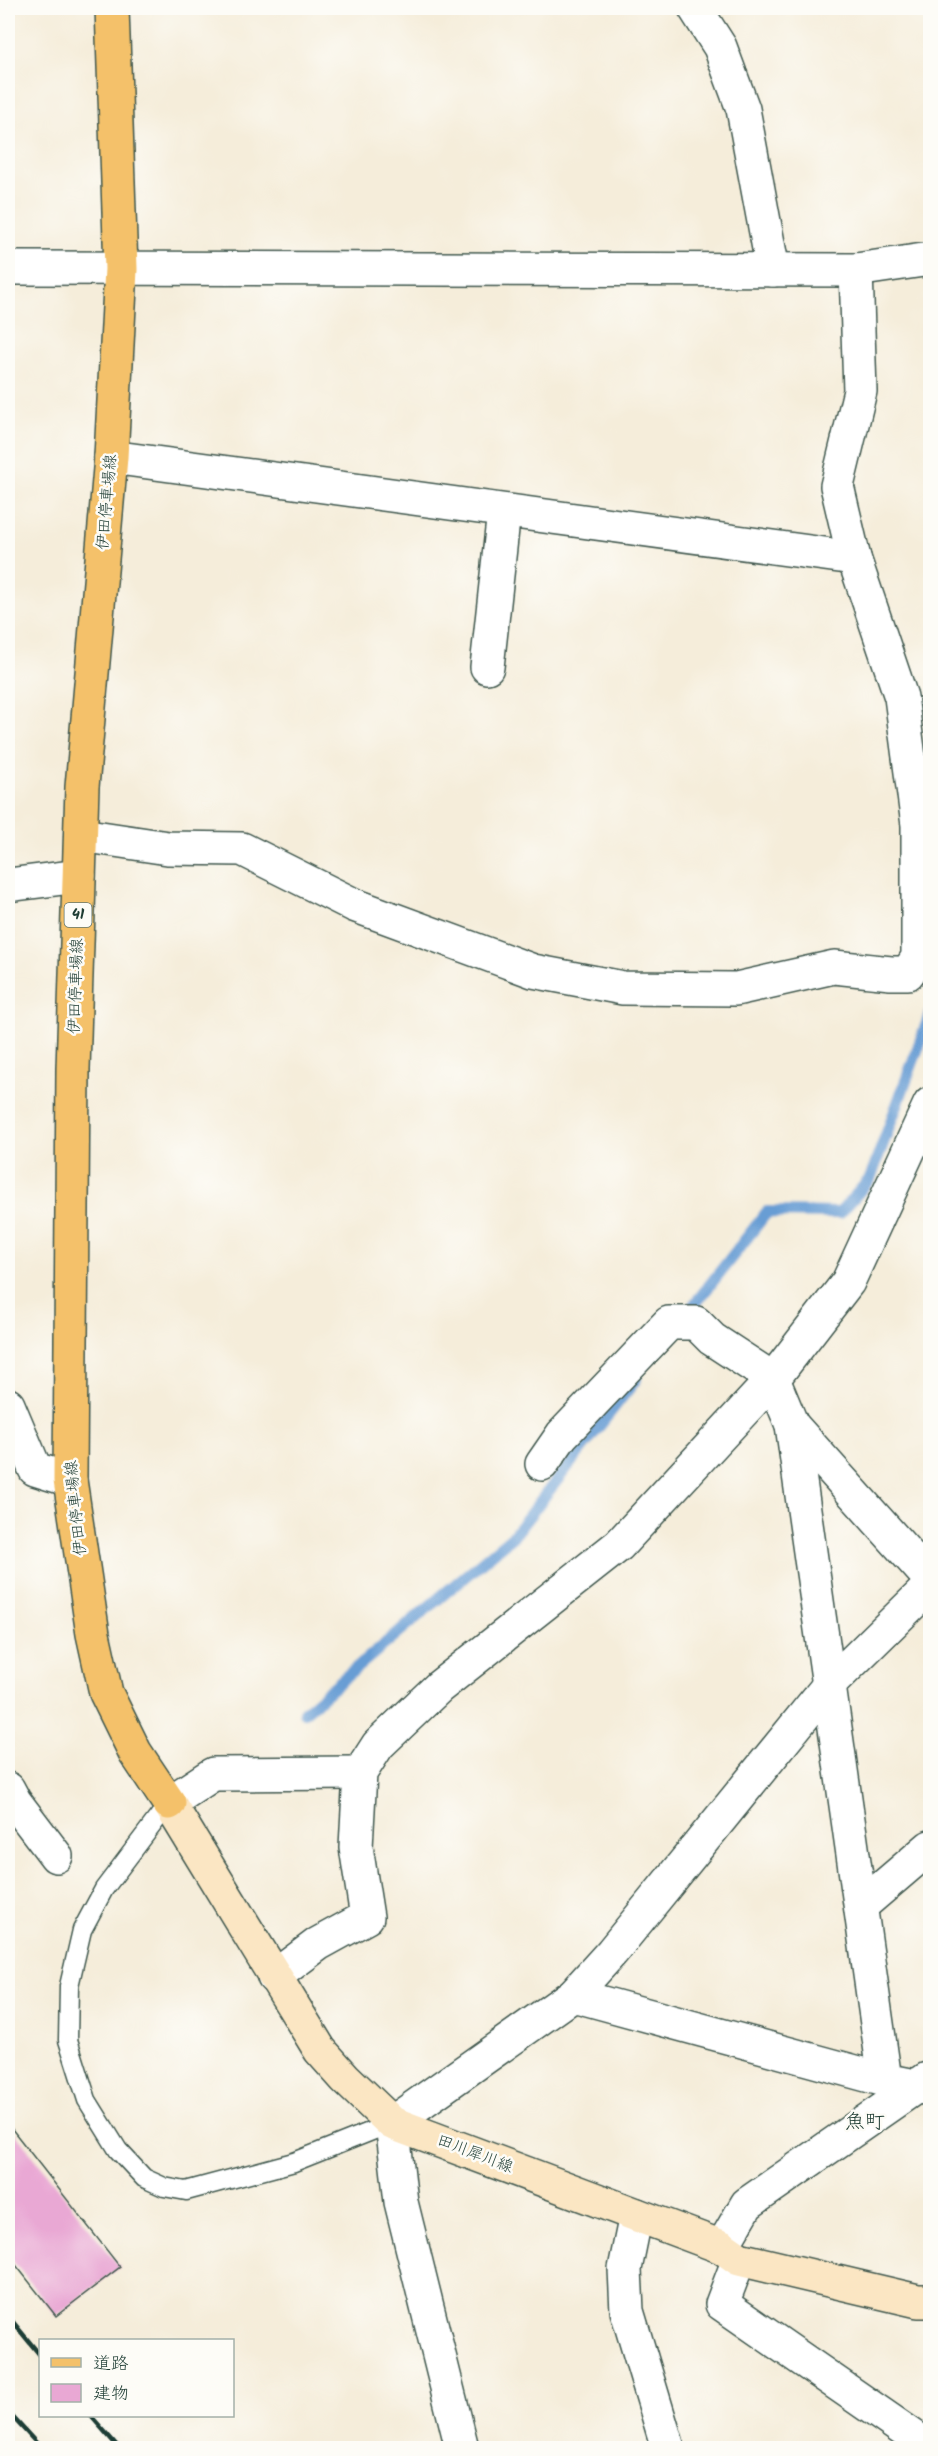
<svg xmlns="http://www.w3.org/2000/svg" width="938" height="2456" viewBox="0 0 938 2456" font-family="Kalam,'Klee One',sans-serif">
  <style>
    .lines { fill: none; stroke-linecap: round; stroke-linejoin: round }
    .stream { stroke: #689dd4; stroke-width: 12 }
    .building { fill: #e9a8d4 }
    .lane-casing { stroke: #3f574d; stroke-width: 21 }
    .street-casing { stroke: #3f574d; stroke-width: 36 }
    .secondary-casing { stroke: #3f574d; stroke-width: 36 }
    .primary-casing { stroke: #3f574d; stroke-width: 36 }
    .lane { stroke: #fff; stroke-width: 18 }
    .street { stroke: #fff; stroke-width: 33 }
    .secondary { stroke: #fbe6c3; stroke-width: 33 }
    .primary { stroke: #f4c16a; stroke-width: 33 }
    .rail { stroke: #1f3d34; stroke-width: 4.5 }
    .labels { text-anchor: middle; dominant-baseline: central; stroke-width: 5; stroke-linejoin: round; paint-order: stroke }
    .shield { fill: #fdfcf7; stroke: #62766e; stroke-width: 1.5 }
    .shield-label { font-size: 15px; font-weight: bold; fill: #1f3d34 }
    .street-label { font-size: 16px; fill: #1f3d34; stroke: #fdfcf7 }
    .quarter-label { font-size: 20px; fill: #1f3d34; stroke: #fdfcf7 }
  </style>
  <rect width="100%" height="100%" fill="#fdfcf7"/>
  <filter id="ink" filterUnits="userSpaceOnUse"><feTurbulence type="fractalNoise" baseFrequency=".0167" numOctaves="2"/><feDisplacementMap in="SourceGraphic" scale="12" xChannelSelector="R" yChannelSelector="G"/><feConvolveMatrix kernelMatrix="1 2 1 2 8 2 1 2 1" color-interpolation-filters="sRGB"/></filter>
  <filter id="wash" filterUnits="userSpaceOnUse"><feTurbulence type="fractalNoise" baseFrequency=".008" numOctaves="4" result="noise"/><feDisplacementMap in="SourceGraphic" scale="24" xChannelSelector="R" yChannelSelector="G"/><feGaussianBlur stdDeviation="1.35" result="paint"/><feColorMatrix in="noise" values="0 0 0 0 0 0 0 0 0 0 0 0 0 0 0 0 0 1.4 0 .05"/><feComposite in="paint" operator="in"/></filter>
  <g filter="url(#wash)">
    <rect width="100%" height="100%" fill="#f5edda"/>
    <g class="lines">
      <!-- stream -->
      <g class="stream">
        <path d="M684,1318l83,-106 73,1 30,-34 60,-164"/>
        <path d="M304,1712l210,-177 122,-156"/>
      </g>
    </g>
    <g id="blocks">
      <!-- building -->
      <path class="building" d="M8,2124l112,143 -64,49 -48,-61z"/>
    </g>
  </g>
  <g filter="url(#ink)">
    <use href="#blocks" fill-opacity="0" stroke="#3f574d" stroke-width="1.5"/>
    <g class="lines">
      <!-- lane casing -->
      <g class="lane-casing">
        <path id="lane" d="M169,1803l-65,86 -22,41 -13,56 -1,54 19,60 31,50 26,28 20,9 22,4 108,-29 98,-39"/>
      </g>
      <!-- street casing -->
      <g class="street-casing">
        <g id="street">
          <path d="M695,8l25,39 23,62 30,161"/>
          <path d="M8,268l848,2 74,-11"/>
          <path d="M111,457l743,101"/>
          <path d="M487,667l17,-156"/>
          <path d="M81,835l87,13 74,1 112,56 179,66 90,17 113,1 98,-22 57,6h17l10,-16v-132l-17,-128 -47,-139 -17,-72 23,-95 -4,-121"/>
          <path d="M8,885l71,-9"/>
          <path d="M8,1405l27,64 35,11"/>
          <path d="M792,1425l138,154"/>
          <path d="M542,1464l20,-29 107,-112h27l16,16 61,40 19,46 93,655"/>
          <path d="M8,1789l7,13 41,54"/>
          <path d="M169,1803l44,-29 147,-1"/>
          <path d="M861,1906l69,-59"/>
          <path d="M274,1977l44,-33 49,-27 -11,-70 4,-74 18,-28 61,-58 180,-142 154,-166 75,-97 82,-178"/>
          <path d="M573,1995l39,-43 217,-267 101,-99"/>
          <path d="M636,2215l-11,54 2,42 41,137"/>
          <path d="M722,2247l25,-43 180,-125"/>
          <path d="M739,2259l-17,45 208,144"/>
          <path d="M462,2448l-61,-246 -9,-79 181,-128 312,85 45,9"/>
        </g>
      </g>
      <!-- secondary casing -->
      <g class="secondary-casing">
        <path id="secondary" d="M169,1803l151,247 25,28 47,45 330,124 17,12 179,42h12"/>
      </g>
      <!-- primary casing -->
      <g class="primary-casing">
        <path id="primary" d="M112,8l9,261 -10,188 -29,330 -9,282 -3,411 23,154 13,59 29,59 34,51"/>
      </g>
      <!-- lane -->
      <use href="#lane" class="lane"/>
      <!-- street -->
      <use href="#street" class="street"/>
      <!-- secondary -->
      <use href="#secondary" class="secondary"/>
      <!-- primary -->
      <use href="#primary" class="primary"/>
      <!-- rail -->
      <g class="rail">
        <path d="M8,2316l32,39"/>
        <path d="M8,2412l33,36"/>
        <path d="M91,2416l28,32"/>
      </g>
    </g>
  </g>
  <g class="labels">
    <!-- shield labels -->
    <rect class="shield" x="64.5" y="903" width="27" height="24" rx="4.5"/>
    <g class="shield-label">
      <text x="78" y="915">41</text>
    </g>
    <!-- street labels -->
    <g class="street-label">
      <text transform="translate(107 502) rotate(-85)">伊田停車場線</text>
      <text transform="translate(76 986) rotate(-88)">伊田停車場線</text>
      <text transform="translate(76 1508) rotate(-96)">伊田停車場線</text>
      <text transform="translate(475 2154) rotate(21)">田川犀川線</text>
    </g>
    <!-- quarter labels -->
    <g class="quarter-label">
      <text x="865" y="2123">魚町</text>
    </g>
  </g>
  <!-- margin -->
  <rect width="938" height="2456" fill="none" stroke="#fdfcf7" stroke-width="30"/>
  <!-- legend -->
  <rect x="39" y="2339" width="195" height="78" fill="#fdfcf7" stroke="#a4b0a9" stroke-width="1.5"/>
  <rect x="51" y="2358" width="30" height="9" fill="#f4c16a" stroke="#a4b0a9" stroke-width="1.5"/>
  <text x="93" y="2369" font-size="18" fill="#1f3d34">道路</text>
  <rect x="51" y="2384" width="30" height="18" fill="#e9a8d4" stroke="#a4b0a9" stroke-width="1.5"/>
  <text x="93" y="2399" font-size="18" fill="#1f3d34">建物</text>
</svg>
